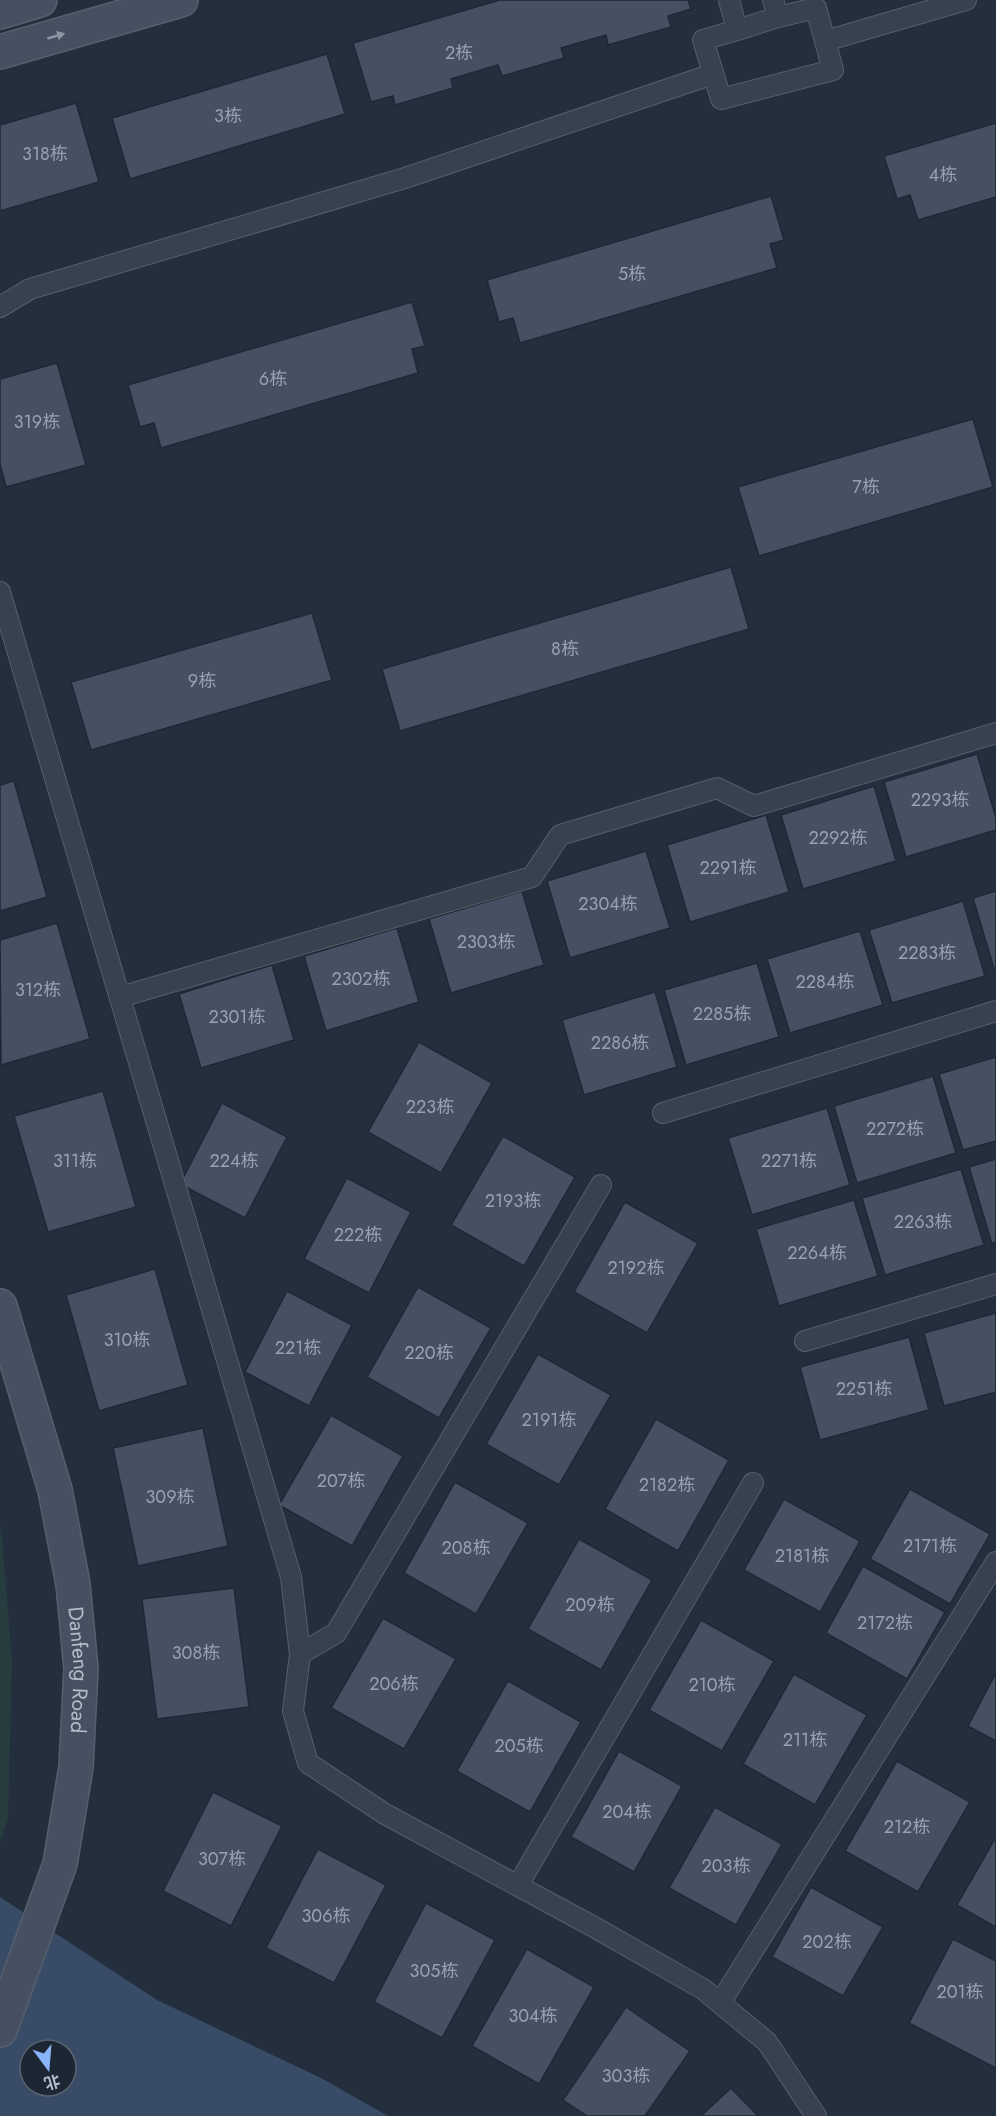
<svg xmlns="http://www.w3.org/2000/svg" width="996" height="2116" viewBox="0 0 996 2116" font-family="Jost,'Noto Sans SC',sans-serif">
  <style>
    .green { fill: #263c3f }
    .water { fill: #394c67; fill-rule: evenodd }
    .building { fill: #455162; stroke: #1f2835; stroke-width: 1.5 }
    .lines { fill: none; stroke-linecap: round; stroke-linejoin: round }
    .lane-casing { stroke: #565f6c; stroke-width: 22 }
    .secondary-casing { stroke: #565f6c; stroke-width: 36 }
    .lane { stroke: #38414e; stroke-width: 20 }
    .secondary { stroke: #465061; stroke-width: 33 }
    .oneway { fill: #8e96a5 }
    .labels { text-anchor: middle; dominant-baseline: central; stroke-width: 6; stroke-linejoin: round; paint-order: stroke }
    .number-label { font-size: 18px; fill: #98a1af }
    .street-label { font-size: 21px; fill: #b4bcc9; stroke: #1d2633 }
  </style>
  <rect width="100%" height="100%" fill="#242f3e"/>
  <!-- green -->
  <path class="green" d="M0,1527l2,9 10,127 -4,156 -8,23z"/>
  <!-- water -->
  <path class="water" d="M0,1897l157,103 164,78 67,38h-388zM30,2050h36v36h-36z"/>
  <!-- building -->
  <g class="building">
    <path d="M500,0h188l3,9 -23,7 3,11 -63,18 -2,-10 -45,13 3,10 -62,18 -4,-11 -47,14 2,9 -58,17 -2,-9 -22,6 -18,-59z"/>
    <path d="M327,54l18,60 -215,65 -18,-61z"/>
    <path d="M76,103l23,79 -99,29v-86z"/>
    <path d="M996,123v74l-78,23 -8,-25 -13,4 -13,-43z"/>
    <path d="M771,196l13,44 -14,4 7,24 -257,75 -7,-25 -14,4 -12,-42z"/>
    <path d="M412,302l13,44 -13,3 6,24 -257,75 -7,-25 -14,4 -12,-42z"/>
    <path d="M57,363l29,102 -80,22 -6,-23v-85z"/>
    <path d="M973,419l20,68 -234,69 -21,-69z"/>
    <path d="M731,567l18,62 -349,102 -18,-62z"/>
    <path d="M312,613l20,67 -241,70 -20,-68z"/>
    <path d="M977,754l19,64v12l-90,27 -22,-75z"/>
    <path d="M14,781l33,116 -47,14v-126z"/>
    <path d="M874,786l22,75 -93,28 -22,-74z"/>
    <path d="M766,815l23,77 -99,30 -23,-77z"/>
    <path d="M646,851l24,77 -100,30 -23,-77z"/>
    <path d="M522,891l22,74 -93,28 -22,-74z"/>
    <path d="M996,891v81h-1l-22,-74z"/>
    <path d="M963,901l22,75 -93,27 -23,-73z"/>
    <path d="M57,923l33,116 -89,26 -1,-125z"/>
    <path d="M397,928l22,74 -93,29 -22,-75z"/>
    <path d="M860,931l23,74 -93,28 -23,-74z"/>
    <path d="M757,963l22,74 -93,28 -22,-75z"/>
    <path d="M272,965l22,75 -93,28 -22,-74z"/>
    <path d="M655,992l22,75 -93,28 -22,-75z"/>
    <path d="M419,1042l73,41 -51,90 -73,-41z"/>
    <path d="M996,1057v84l-33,9 -24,-76z"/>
    <path d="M933,1076l23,77 -99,30 -23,-77z"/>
    <path d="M103,1091l33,116 -88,25 -34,-116z"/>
    <path d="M222,1103l65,34 -42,81 -65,-34z"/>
    <path d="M827,1108l23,77 -98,30 -24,-77z"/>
    <path d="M503,1136l72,41 -51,89 -73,-41z"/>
    <path d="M996,1159v83l-4,2 -23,-77z"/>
    <path d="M961,1169l23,76 -99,30 -23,-77z"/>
    <path d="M347,1178l64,34 -42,81 -65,-34z"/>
    <path d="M854,1200l24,76 -99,30 -23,-77z"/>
    <path d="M625,1202l73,41 -51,90 -73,-41z"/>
    <path d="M155,1269l33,116 -89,26 -33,-116z"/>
    <path d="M418,1287l73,41 -52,90 -72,-41z"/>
    <path d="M287,1291l65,34 -43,81 -64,-34z"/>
    <path d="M996,1313v79l-52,14 -20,-73z"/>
    <path d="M909,1337l20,73 -109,30 -20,-73z"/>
    <path d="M538,1354l73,41 -52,90 -73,-41z"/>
    <path d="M331,1415l72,41 -51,90 -73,-41z"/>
    <path d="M656,1419l73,41 -51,91 -73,-42z"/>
    <path d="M203,1428l25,118 -90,20 -25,-118z"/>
    <path d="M455,1482l73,41 -52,91 -72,-41z"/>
    <path d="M910,1489l80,45 -40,70 -80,-45z"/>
    <path d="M784,1499l76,42 -40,71 -76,-42z"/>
    <path d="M579,1539l73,41 -51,90 -73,-41z"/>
    <path d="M863,1566l82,46 -38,67 -81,-46z"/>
    <path d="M234,1588l15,119 -92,12 -15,-120z"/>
    <path d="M383,1618l73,41 -52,90 -73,-41z"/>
    <path d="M701,1620l73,41 -52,90 -73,-41z"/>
    <path d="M996,1673v68l-28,-15z"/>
    <path d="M794,1674l73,41 -52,90 -72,-41z"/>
    <path d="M508,1681l73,41 -51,90 -73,-41z"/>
    <path d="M619,1751l63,35 -48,86 -63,-35z"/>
    <path d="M897,1761l73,41 -52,90 -73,-41z"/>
    <path d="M213,1792l69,34 -51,100 -68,-35z"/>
    <path d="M715,1807l67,37 -46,81 -67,-37z"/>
    <path d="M996,1837v90l-39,-22z"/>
    <path d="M318,1849l68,36 -52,98 -68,-35z"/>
    <path d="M811,1887l72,40 -40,69 -71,-39z"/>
    <path d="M426,1903l69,37 -53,98 -68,-36z"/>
    <path d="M953,1939l43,22v107l-87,-45z"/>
    <path d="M527,1949l67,38 -55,97 -67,-38z"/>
    <path d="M626,2007l64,44 -45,65h-58l-24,-16z"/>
    <path d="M731,2088l27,28h-57z"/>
  </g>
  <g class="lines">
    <!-- lane casing -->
    <g class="lane-casing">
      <g id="lane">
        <path d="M729,0l8,30 -34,10 18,59 112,-29 -17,-62 -38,9 -5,-17"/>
        <path d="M737,30l41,-13"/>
        <path d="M825,41l141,-41"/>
        <path d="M0,307l30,-18 375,-111 308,-104"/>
        <path d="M0,592l291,985 9,77 -7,57 15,52 77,51 209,113 109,62 64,53 49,74"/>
        <path d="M120,997l412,-120 28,-42 157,-47 37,18 242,-73"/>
        <path d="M663,1113l333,-102"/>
        <path d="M805,1341l191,-57"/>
        <path d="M300,1654l36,-21 265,-448"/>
        <path d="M518,1885l235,-402"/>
        <path d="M720,2003l276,-441"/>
      </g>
    </g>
    <!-- secondary casing -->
    <g class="secondary-casing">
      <g id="secondary">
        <path d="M0,12l40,-12"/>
        <path d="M0,52l181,-52"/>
        <path id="s1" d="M0,1306l55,184 18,94 8,85 -5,98 -16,97 -60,166"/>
      </g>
    </g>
    <!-- lane -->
    <use href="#lane" class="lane"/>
    <!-- secondary -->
    <use href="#secondary" class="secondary"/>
  </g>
  <!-- one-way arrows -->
  <defs><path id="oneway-solid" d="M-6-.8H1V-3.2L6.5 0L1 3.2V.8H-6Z" transform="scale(1.5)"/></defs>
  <use class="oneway" href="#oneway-solid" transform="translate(56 36) rotate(-16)"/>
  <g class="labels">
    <!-- number labels -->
    <g class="number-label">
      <text x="459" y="53">2栋</text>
      <text x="228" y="116">3栋</text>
      <text x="45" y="154">318栋</text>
      <text x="943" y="175">4栋</text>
      <text x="632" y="274">5栋</text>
      <text x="273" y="379">6栋</text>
      <text x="37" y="422">319栋</text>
      <text x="866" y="487">7栋</text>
      <text x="565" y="649">8栋</text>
      <text x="202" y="681">9栋</text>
      <text x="940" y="800">2293栋</text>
      <text x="838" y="838">2292栋</text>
      <text x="728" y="868">2291栋</text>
      <text x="608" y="904">2304栋</text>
      <text x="486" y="942">2303栋</text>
      <text x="927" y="953">2283栋</text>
      <text x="361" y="979">2302栋</text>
      <text x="825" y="982">2284栋</text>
      <text x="38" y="990">312栋</text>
      <text x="722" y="1014">2285栋</text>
      <text x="237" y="1017">2301栋</text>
      <text x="620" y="1043">2286栋</text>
      <text x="430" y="1107">223栋</text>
      <text x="895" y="1129">2272栋</text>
      <text x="75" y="1161">311栋</text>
      <text x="234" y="1161">224栋</text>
      <text x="789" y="1161">2271栋</text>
      <text x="513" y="1201">2193栋</text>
      <text x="923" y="1222">2263栋</text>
      <text x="358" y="1235">222栋</text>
      <text x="817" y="1253">2264栋</text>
      <text x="636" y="1268">2192栋</text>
      <text x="127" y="1340">310栋</text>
      <text x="298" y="1348">221栋</text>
      <text x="429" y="1353">220栋</text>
      <text x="864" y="1389">2251栋</text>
      <text x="549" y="1420">2191栋</text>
      <text x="341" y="1481">207栋</text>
      <text x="667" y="1485">2182栋</text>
      <text x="170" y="1497">309栋</text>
      <text x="930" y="1546">2171栋</text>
      <text x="466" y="1548">208栋</text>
      <text x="802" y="1556">2181栋</text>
      <text x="590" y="1605">209栋</text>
      <text x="885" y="1623">2172栋</text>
      <text x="196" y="1653">308栋</text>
      <text x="394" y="1684">206栋</text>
      <text x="712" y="1685">210栋</text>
      <text x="805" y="1740">211栋</text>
      <text x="519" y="1746">205栋</text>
      <text x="627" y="1812">204栋</text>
      <text x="907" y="1827">212栋</text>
      <text x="222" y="1859">307栋</text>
      <text x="726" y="1866">203栋</text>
      <text x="326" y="1916">306栋</text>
      <text x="827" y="1942">202栋</text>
      <text x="434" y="1971">305栋</text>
      <text x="960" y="1992">201栋</text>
      <text x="533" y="2016">304栋</text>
      <text x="626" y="2076">303栋</text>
    </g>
    <!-- street labels -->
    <g class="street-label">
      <text stroke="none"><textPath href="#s1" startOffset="374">Danfeng Road</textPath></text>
    </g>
  </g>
  <!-- north arrow -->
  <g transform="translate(48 2068) rotate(164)"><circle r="28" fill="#1d2633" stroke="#59626f" stroke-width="1.5"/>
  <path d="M0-4.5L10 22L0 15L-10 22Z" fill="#8ab4f8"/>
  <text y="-9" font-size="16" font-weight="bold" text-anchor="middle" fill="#b4bcc9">北</text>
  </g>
</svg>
